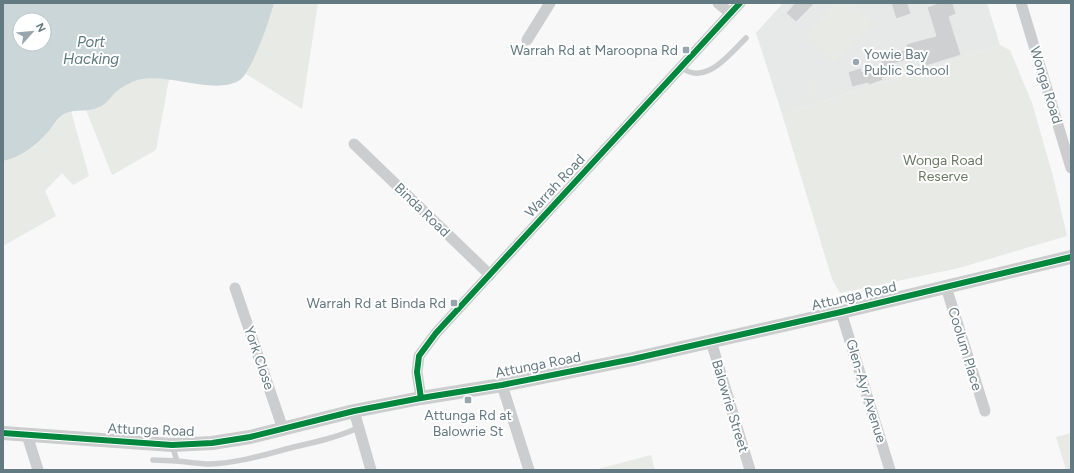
<svg xmlns="http://www.w3.org/2000/svg" width="1074" height="473" viewBox="0 0 1074 473" font-family="Figtree,sans-serif">
  <style>
    .built { fill: #e7e9e9 }
    .green { fill: #e8eae5 }
    .water { fill: #cad6d7; fill-rule: evenodd }
    .building { fill: #ced0d1; stroke: #e8e8e8 }
    .lines { fill: none; stroke-linecap: round; stroke-linejoin: round }
    .service { stroke: #cbcdce; stroke-width: 5.5 }
    .minor { stroke: #cbcdce; stroke-width: 11 }
    .tertiary { stroke: #cbcdce; stroke-width: 14 }
    .cycleway-casing { stroke: #fff; stroke-width: 8 }
    .cycleway { stroke: #00873e; stroke-width: 6 }
    .poi-dot { fill: #97a6ac; stroke: #fff; stroke-width: 1.5 }
    .labels { text-anchor: middle; dominant-baseline: central; stroke-width: 4; stroke-linejoin: round; paint-order: stroke }
    .poi-label { font-size: 14px; fill: #637a83; stroke: #fff; text-anchor: end }
    .street-label { font-size: 14px; fill: #637a83; stroke: #fff }
    .park-label { font-size: 14px; fill: #6a7a62; stroke: #fff }
    .water-label { font-size: 15px; font-style: italic; fill: #5e797d; stroke: #fff }
  </style>
  <rect width="100%" height="100%" fill="#f8f8f8"/>
  <!-- built -->
  <path class="built" d="M783,3h204l13,42 -218,69 -26,-81z"/>
  <!-- green -->
  <g class="green">
    <path d="M274,3h44l-16,106 -56,-35 25,-59z"/>
    <path d="M835,3h17l21,20 -39,41 -29,-28z"/>
    <path d="M1000,45l10,5 22,53 21,73 14,60 -108,32 -119,25 -8,-14 -50,-165z"/>
    <path d="M160,77l9,2 -13,71 -44,25 -26,-65c21,-2 19,-12 34,-22 11,-8 26,-10 40,-11z"/>
    <path d="M811,78h4c3,7 3,16 -1,22h-4c-4,-7 -4,-16 1,-22z"/>
    <path d="M71,111l18,65 -16,9 -11,-12 -17,18 11,25 -53,30v-85c13,-3 29,-11 39,-22 9,-10 15,-23 29,-28z"/>
    <path d="M1071,433v37h-5l-10,-33z"/>
    <path d="M651,455l4,15h-61z"/>
  </g>
  <!-- water -->
  <path class="water" d="M3,3h271c-3,14 -23,70 -34,77 -26,16 -72,-8 -102,0 -7,2 -15,6 -21,11 -6,5 -10,13 -18,16 -11,6 -24,1 -35,7 -7,4 -11,12 -16,18 -12,14 -27,25 -45,29zM20,20h24v24h-24z"/>
  <!-- building -->
  <g class="building">
    <path d="M795,3h20l-19,19 -10,-9z"/>
    <path d="M891,3h17l3,11 -15,5z"/>
    <path d="M939,3h14l3,11 -7,3 12,38 -35,11 -3,-8 -12,3 -1,-2 -27,8 -3,-9 27,-9 -1,-5 30,-8 -9,-29z"/>
    <path d="M879,67l4,13 -14,5 -1,-2 -16,4 -4,-15 13,-4 1,4z"/>
  </g>
  <g class="lines">
    <!-- service -->
    <g class="service">
      <path d="M681,67c24,20 49,-13 65,-29"/>
      <path d="M172,445l5,16c11,1 22,3 33,3 29,-1 57,-10 84,-17 22,-5 44,-10 64,-19"/>
      <path d="M153,460l24,1"/>
    </g>
    <!-- minor -->
    <g class="minor">
      <path d="M718,3l12,10"/>
      <path d="M1021,3l50,165"/>
      <path d="M527,40l23,-37"/>
      <path d="M354,144l136,131"/>
      <path d="M946,287l39,124"/>
      <path d="M235,288l48,141"/>
      <path d="M841,312l49,158"/>
      <path d="M711,341l39,129"/>
      <path d="M502,385l27,85"/>
      <path d="M421,398l-4,-26 2,-16 17,-23 304,-330"/>
      <path d="M354,411l17,59"/>
      <path d="M27,435l11,35"/>
    </g>
    <!-- tertiary -->
    <path class="tertiary" d="M3,433l169,12 40,-2 38,-6 104,-26 67,-13 81,-13 131,-26 208,-47 230,-55"/>
    <!-- cycleway casing -->
    <g class="cycleway-casing">
      <g id="cycleway">
        <path d="M421,398l-4,-26 2,-16 17,-23 304,-330"/>
        <path d="M3,433l169,12 40,-2 38,-6 104,-26 67,-13 81,-13 131,-26 208,-47 230,-55"/>
      </g>
    </g>
    <!-- cycleway -->
    <use href="#cycleway" class="cycleway"/>
  </g>
  <!-- markers -->
  <g class="poi-dot">
    <rect x="682" y="46" width="8" height="8" rx="2"/>
    <circle cx="856" cy="62" r="4"/>
    <rect x="450" y="299" width="8" height="8" rx="2"/>
    <rect x="464" y="396" width="8" height="8" rx="2"/>
  </g>
  <g class="labels">
    <!-- poi labels -->
    <g class="poi-label">
      <text x="678" y="50">Warrah Rd at Maroopna Rd</text>
      <text x="864" y="54" text-anchor="start">Yowie Bay<tspan x="864" dy="16">Public School</tspan></text>
      <text x="446" y="303">Warrah Rd at Binda Rd</text>
      <text x="468" y="415" text-anchor="middle">Attunga Rd at<tspan x="468" dy="16">Balowrie St</tspan></text>
    </g>
    <!-- street labels -->
    <g class="street-label">
      <text transform="translate(1046 85) rotate(73)">Wonga Road</text>
      <text transform="translate(555 186) rotate(-47)">Warrah Road</text>
      <text transform="translate(422 210) rotate(44)">Binda Road</text>
      <text transform="translate(854 296) rotate(-13)">Attunga Road</text>
      <text transform="translate(965 349) rotate(73)">Coolum Place</text>
      <text transform="translate(259 358) rotate(71)">York Close</text>
      <text transform="translate(538 365) rotate(-11)">Attunga Road</text>
      <text transform="translate(866 391) rotate(73)">Glen-Ayr Avenue</text>
      <text transform="translate(730 406) rotate(73)">Balowrie Street</text>
      <text transform="translate(151 430) rotate(2)">Attunga Road</text>
    </g>
    <!-- park labels -->
    <g class="park-label">
      <text x="943" y="160">Wonga Road<tspan x="943" dy="16">Reserve</tspan></text>
    </g>
    <!-- water labels -->
    <g class="water-label">
      <text x="91" y="42">Port<tspan x="91" dy="17">Hacking</tspan></text>
    </g>
  </g>
  <!-- border -->
  <rect width="1074" height="473" fill="none" stroke="#637a83" stroke-width="8"/>
  <!-- north arrow -->
  <g transform="translate(32 32) rotate(63)"><circle r="19" fill="#ffffff" stroke="#c1cacd"/>
  <path d="M0-3L7 15L0 10L-7 15Z" fill="#97a6ac"/>
  <text y="-6" font-size="11" font-weight="bold" text-anchor="middle" fill="#637a83">N</text>
  </g>
</svg>
